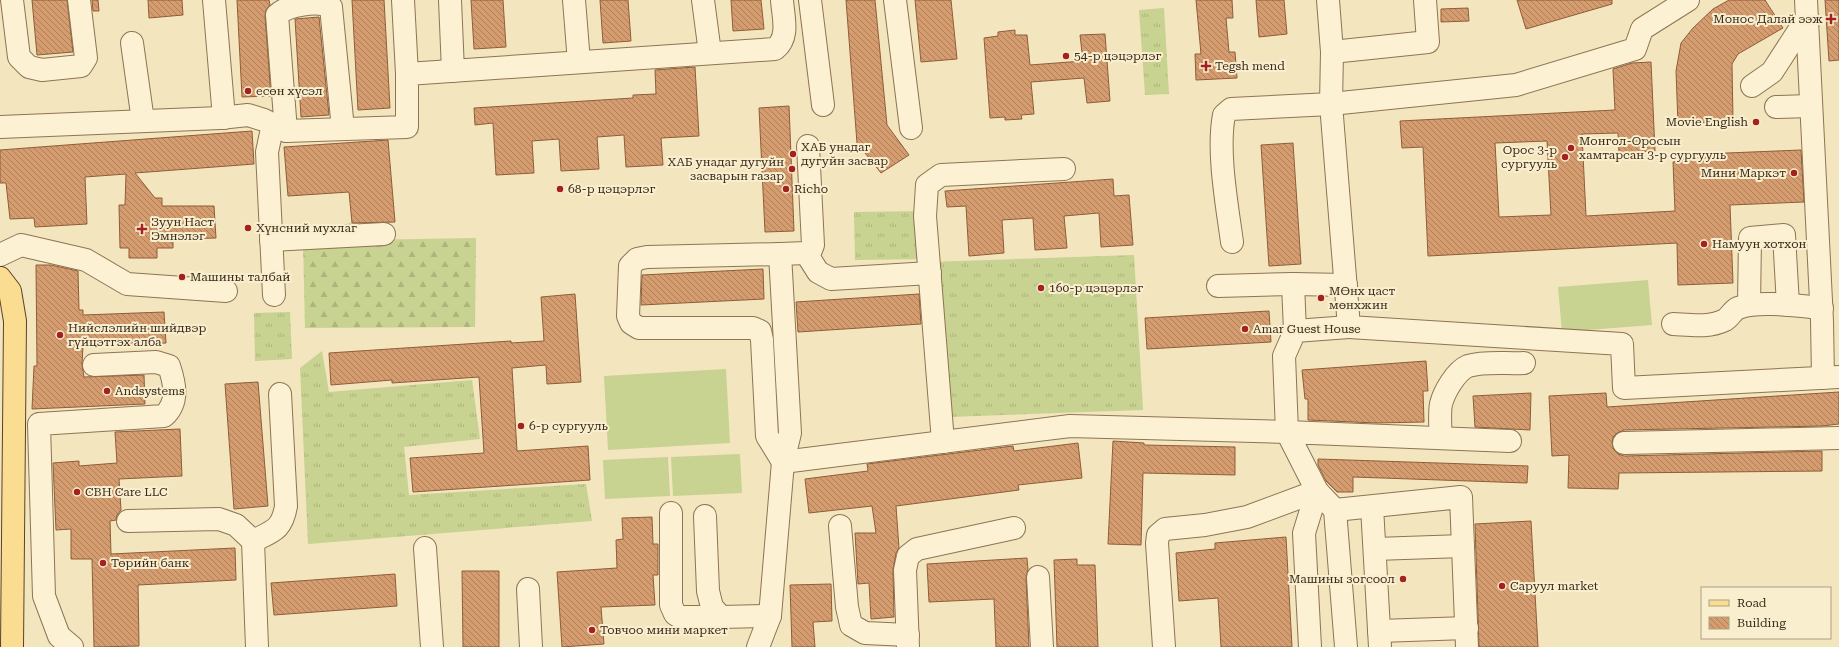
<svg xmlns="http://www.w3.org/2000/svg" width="1839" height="647" viewBox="0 0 1839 647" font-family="'Roboto Serif',serif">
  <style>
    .grass { fill: url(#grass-tufts) }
    .forest { fill: url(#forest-firs) }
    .pitch { fill: #c8d291 }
    .building { fill: url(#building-back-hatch); stroke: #8f5d38; fill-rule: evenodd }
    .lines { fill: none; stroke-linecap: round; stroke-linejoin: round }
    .minor-casing { stroke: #8d7454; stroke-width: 24 }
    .major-casing { stroke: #5a4229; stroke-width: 24 }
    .minor { stroke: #fcf1d2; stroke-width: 22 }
    .major { stroke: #fbdd91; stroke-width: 22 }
    .poi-dot { fill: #a3211e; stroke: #f9eece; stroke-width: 1.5 }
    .labels { text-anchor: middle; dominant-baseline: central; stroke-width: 4; stroke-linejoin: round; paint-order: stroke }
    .poi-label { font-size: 12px; fill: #3b2b1b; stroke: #f9eece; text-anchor: start }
  </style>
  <defs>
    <pattern id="grass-tufts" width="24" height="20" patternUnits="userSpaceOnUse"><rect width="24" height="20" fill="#c8d291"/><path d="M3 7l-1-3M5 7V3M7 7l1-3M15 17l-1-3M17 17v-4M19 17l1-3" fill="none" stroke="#adb47c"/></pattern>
    <pattern id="forest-firs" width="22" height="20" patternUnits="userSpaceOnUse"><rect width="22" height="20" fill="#c8d291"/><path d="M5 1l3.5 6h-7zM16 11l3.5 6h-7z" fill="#adb47c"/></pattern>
    <pattern id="building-back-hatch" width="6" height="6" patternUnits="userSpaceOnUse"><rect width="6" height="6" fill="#d59d6f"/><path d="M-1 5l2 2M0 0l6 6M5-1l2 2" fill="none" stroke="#ae805a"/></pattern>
  </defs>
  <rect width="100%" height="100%" fill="#f3e5be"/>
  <!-- grass -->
  <g class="grass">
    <path d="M1164,8l5,86 -24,1 -6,-85z"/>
    <path d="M927,211l1,48 -73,1 -1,-48z"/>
    <path d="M1134,255l9,155 -193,7 -21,-155z"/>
    <path d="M290,312l2,47 -37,2 -1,-48z"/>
    <path d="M322,351l7,41 143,-12 8,59 -76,8 5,48 177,-11 6,37 -284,23 -8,-176z"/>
  </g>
  <!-- forest -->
  <path class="forest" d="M476,238l-1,89 -170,1 -2,-87z"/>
  <!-- pitch -->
  <g class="pitch">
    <path d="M1648,280l4,45 -90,7 -4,-45z"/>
    <path d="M726,369l4,74 -122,7 -4,-74z"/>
    <path d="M740,454l2,39 -69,3 -2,-39z"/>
    <path d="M668,457l2,39 -65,3 -2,-39z"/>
  </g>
  <!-- building -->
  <g class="building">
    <path d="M32,0h35l6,52 -36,3z"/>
    <path d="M92,0h6l1,11h-6z"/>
    <path d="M148,0h34l1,15 -34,3z"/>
    <path d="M237,0h32l1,5 -4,5 -1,6 6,80 -29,1z"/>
    <path d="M352,0h32l6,108 -32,2z"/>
    <path d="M471,0h32l3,47 -32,2z"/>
    <path d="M600,0h28l3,41 -28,2z"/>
    <path d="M731,0h30l3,29 -31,2z"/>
    <path d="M846,0h29l12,125 22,30 -28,18 -24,-30z"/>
    <path d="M915,0h36l6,59 -36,3z"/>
    <path d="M1196,0h36l1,18h-7l3,34h6l2,26 -41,2 -1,-26h6z"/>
    <path d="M1256,0h28l3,34 -28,3z"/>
    <path d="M1517,0h95v4l-86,25z"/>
    <path d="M1729,0h36l18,28 -45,26 -6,10 1,57 -55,3 -2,-53 5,-28 12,-15 20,-19z"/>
    <path d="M1825,0h14v60l-10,1z"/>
    <path d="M1468,8l1,13 -28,1v-13z"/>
    <path d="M319,17l10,98 -28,2 -6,-98z"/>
    <path d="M1015,30v5h12l3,30 53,-4 -3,-26 25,-1 5,67 -23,2 -3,-25 -53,4 3,32 -13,1 1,4 -17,1v-3l-15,1 -6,-80 14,-2v-4z"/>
    <path d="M1651,62l4,89 -36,2 -1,-20 -36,1 4,82 89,-5 -2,-49 6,-1 -1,-6 123,-5 3,52 -74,3 3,78 -55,2 -1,-42 -249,13 -5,-109 -21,1 -2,-27 215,-11 -2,-41 19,-6zM1547,141l4,74 -52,2 -4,-74z"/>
    <path d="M695,67l4,69 -38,2 2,27 -37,2 -2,-32 -27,2 2,32 -38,2 -2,-32 -27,2 2,32 -38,2 -3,-52 -18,2 -1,-17 159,-10v-3l23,-1 -1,-24z"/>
    <path d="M789,106l5,125 -29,1 -6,-124z"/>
    <path d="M252,131l2,33 -119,9 20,25h7v8h52l2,32 -43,1v9h-16v10h-28v-10h-9l-1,-43h6l1,-31 -41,3 2,47 -52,3 -1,-9 -24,1 -4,-36h-6v-33z"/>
    <path d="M388,140l7,82 -43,1 -3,-31 -61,4 -4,-49z"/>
    <path d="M1293,143l8,121 -32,2 -8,-121z"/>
    <path d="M1113,179l1,17 15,-1 4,50 -32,2 -2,-34 -35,3 3,32 -32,2 -2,-32 -31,2 2,33 -35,3 -3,-50 -19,1 -2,-16z"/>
    <path d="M36,265h15l27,6 1,39h4v5l81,-3 2,31 -83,3 -1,19 2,12 60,-2 1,29 -113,5 2,-43h3z"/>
    <path d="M763,269l1,30 -123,6 1,-30z"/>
    <path d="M575,294l6,88 -34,2 -1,-19 -34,3 5,83 71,-5 2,34 -177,12 -3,-34 74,-5 -5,-76 -87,6v-3l-61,5 -2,-32 182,-12v2l33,-2 -3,-44z"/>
    <path d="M919,294l2,30 -123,8 -2,-30z"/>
    <path d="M1269,311l2,31 -124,7 -2,-31z"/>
    <path d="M1426,361l2,30h-5l1,31 -48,1 -68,-3v-21h-3l-3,-29z"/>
    <path d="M258,382l10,124 -34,3 -9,-125z"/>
    <path d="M1839,392v32l-17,2 -198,4 -7,3 -4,4 -1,6 2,7 4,4 6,2 198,-5v20l-203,2 -1,16 -50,-1 1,-33 -17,1 -3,-60 57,-3 1,14z"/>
    <path d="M1531,393l-1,37 -55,-3 -2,-31z"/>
    <path d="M180,429l2,47 -63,3 2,31 -4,5 -1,5 -6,1 1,33 124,-6 1,32 -98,5 1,61 -45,1 -2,-88h-21v-30l-15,1 -3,-67 26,-2v5l38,-3 -2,-31z"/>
    <path d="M1113,441l31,2v2l91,2v28l-92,-2 -2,72 -33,-1z"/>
    <path d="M1078,443l4,35 -64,7 1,5 -123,16 3,42 -3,5 -3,17 1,47 -23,2 -2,-36 -11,1 -3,-51h21l-4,-27 -63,7 -4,-34 63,-8 -1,-7 146,-18 1,5z"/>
    <path d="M1318,459l210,7 -1,17 -174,-6v15h-16l-11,-11 -8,-16z"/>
    <path d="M652,517l1,27h5v31h-5l2,30 -54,2 3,37 -42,3 -5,-75 60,-4 -1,-28 7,-1 -1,-21z"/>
    <path d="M1531,521l7,126h-59l-4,-123z"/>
    <path d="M1286,537l6,110h-71l-3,-49 -39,3 -3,-48 39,-4v-6z"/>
    <path d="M1027,558l1,12 -2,8 3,69h-33l-2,-48 -65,3 -2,-38z"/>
    <path d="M1077,559v6h18l3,82h-41l-3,-87z"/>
    <path d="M462,571h37v76h-36z"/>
    <path d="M395,574l2,32 -123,9 -3,-32z"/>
    <path d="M831,584l1,37 -19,1 2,25h-23l-2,-62z"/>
  </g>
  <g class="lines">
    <!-- minor casing -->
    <g class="minor-casing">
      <g id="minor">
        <path d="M12,0l7,57 10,10 13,3 39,-4 5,-8 -7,-58"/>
        <path d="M214,0l10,118"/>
        <path d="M403,0l4,74"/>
        <path d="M450,0l3,71"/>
        <path d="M574,0l5,62"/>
        <path d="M703,0l7,53"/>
        <path d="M810,0l13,105"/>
        <path d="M895,0l16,128"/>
        <path d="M1328,0l4,52 -1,52 18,223 273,17 2,44 215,-11"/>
        <path d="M1806,0l16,321 1,57"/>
        <path d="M132,43l11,78"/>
        <path d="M1332,52l96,-10 -3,-42"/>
        <path d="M1752,86l20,-14 35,-54"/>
        <path d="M1776,107l35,-1"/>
        <path d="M273,124l-6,28 7,143"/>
        <path d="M0,127l220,-9 28,-3 16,5 22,11 121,-4v-53l368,-25c15,-12 8,-32 7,-49"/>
        <path d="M286,131l-9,-116c10,-10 41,-15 54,-8l12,122"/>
        <path d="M271,240l113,-6"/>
        <path d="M1232,242c-5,-37 -15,-91 -8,-127l7,-6 100,-5 185,-19 119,-36 7,-20 46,-29"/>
        <path d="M806,253l12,19 13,7 99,-6"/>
        <path d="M0,255l21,-10 65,15 41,24 99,7"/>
        <path d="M1293,284l2,47"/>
        <path d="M1218,286l75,-2 53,1"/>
        <path d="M1749,305l1,-67 34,-3 4,70"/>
        <path d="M1673,324c18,1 36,4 52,-4 5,-3 8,-10 13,-12 20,-8 62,-2 84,0"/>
        <path d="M1440,438c1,-11 -1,-24 1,-34 3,-12 15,-33 27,-38 17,-5 39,-2 56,-3"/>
        <path d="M943,442l-18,-226 2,-31 14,-10 123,-6"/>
        <path d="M1624,443l215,-5"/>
        <path d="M783,462l287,-36 217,6 -3,-76 11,-25 54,-4"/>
        <path d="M783,462l-16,-26 -5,-96 -2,-9 -7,-3h-114l-8,-5 -3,-7 2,-50 7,-7 10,-2 133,-3 26,-1 5,-3 2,-5 -5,-99"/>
        <path d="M1372,507l8,140"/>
        <path d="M1335,510l126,-13 6,150"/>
        <path d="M671,513v92l4,9 5,3h41"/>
        <path d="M705,516l3,75 4,16 9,10 49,-1"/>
        <path d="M128,521l91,-2 17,6 17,16c20,-10 29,-11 33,-35l-6,-112"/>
        <path d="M840,526l7,81 4,18 14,8 43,2"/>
        <path d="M253,541l4,106"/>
        <path d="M425,548l7,99"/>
        <path d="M1375,549l88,-3"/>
        <path d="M1038,577l4,70"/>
        <path d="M528,589l3,58"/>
        <path d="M1379,631l88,-3"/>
        <path d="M72,647l-13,-11 -15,-40 -5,-172 125,-8c15,-14 11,-32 5,-50l-13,-4 -62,3"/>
        <path d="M758,647l12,-31 13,-154 7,-29 -10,-179"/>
        <path d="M908,647l-3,-77 3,-14 9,-7 97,-21"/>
        <path d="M1164,647l-7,-104 1,-8 7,-6 40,-4 42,-8 70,-26"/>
        <path d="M1310,647l-6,-114 13,-42"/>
        <path d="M1346,647l-11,-137 -18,-19 -30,-59 223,9"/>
      </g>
    </g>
    <!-- major casing -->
    <g class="major-casing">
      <path id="major" d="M0,278l10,13 5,30 -3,326"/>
    </g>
    <!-- minor -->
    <use href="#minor" class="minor"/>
    <!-- major -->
    <use href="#major" class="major"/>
  </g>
  <!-- markers -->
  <g class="poi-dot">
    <path d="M1829 13h4v4h4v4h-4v4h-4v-4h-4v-4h4z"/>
    <circle cx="1066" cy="56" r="4"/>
    <path d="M1204 60h4v4h4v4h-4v4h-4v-4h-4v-4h4z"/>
    <circle cx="248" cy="91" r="4"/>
    <circle cx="1756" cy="122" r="4"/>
    <circle cx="1571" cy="148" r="4"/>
    <circle cx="793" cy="154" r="4"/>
    <circle cx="1565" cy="157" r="4"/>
    <circle cx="792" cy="169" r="4"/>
    <circle cx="1794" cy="173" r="4"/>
    <circle cx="560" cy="189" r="4"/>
    <circle cx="786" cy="189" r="4"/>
    <circle cx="248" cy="228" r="4"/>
    <path d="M140 223h4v4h4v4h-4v4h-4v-4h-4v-4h4z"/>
    <circle cx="1704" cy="244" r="4"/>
    <circle cx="182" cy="277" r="4"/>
    <circle cx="1041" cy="288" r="4"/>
    <circle cx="1321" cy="298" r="4"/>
    <circle cx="1245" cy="329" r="4"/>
    <circle cx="60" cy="335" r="4"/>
    <circle cx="107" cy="391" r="4"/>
    <circle cx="521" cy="426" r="4"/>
    <circle cx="77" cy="492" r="4"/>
    <circle cx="103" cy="563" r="4"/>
    <circle cx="1403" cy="579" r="4"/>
    <circle cx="1502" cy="586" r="4"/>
    <circle cx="592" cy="630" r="4"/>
  </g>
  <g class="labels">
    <!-- poi labels -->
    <g class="poi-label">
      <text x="1823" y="19" text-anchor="end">Монос Далай ээж</text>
      <text x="1074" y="56">54-р цэцэрлэг</text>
      <text x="1215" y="66">Tegsh mend</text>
      <text x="256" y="91">есөн хүсэл</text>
      <text x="1748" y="122" text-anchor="end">Movie English</text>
      <text x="1579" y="141">Монгол-Оросын<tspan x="1579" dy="14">хамтарсан 3-р сургууль</tspan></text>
      <text x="801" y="147">ХАБ унадаг<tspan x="801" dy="14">дугуйн засвар</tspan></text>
      <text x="1557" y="150" text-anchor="end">Орос 3-р<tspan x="1557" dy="14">сургууль</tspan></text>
      <text x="784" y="162" text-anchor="end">ХАБ унадаг дугуйн<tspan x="784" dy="14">засварын газар</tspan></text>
      <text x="1786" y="173" text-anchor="end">Мини Маркэт</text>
      <text x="568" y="189">68-р цэцэрлэг</text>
      <text x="794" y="189">Richo</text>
      <text x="151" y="222">Зуун Наст<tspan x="151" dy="14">Эмнэлэг</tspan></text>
      <text x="256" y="228">Хүнсний мухлаг</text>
      <text x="1712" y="244">Намуун хотхон</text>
      <text x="190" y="277">Машины талбай</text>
      <text x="1049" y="288">160-р цэцэрлэг</text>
      <text x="1329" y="291">МӨнх цаст<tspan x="1329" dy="14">мөнхжин</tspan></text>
      <text x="68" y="328">Нийслэлийн шийдвэр<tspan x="68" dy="14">гүйцэтгэх алба</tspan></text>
      <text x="1253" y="329">Amar Guest House</text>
      <text x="115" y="391">Andsystems</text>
      <text x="529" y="426">6-р сургууль</text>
      <text x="85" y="492">CBH Care LLC</text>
      <text x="111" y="563">Төрийн банк</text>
      <text x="1395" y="579" text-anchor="end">Машины зогсоол</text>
      <text x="1510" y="586">Саруул market</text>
      <text x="600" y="630">Товчоо мини маркет</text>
    </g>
  </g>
  <!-- legend -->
  <rect x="1701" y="587" width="130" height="52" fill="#f9eece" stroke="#ada086"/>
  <rect x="1709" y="600" width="20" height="6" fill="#fbdd91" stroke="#ada086"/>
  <text x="1737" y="607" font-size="12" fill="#3b2b1b">Road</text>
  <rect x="1709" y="617" width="20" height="12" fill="url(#building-back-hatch)" stroke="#ada086"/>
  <text x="1737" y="627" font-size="12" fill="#3b2b1b">Building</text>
</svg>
